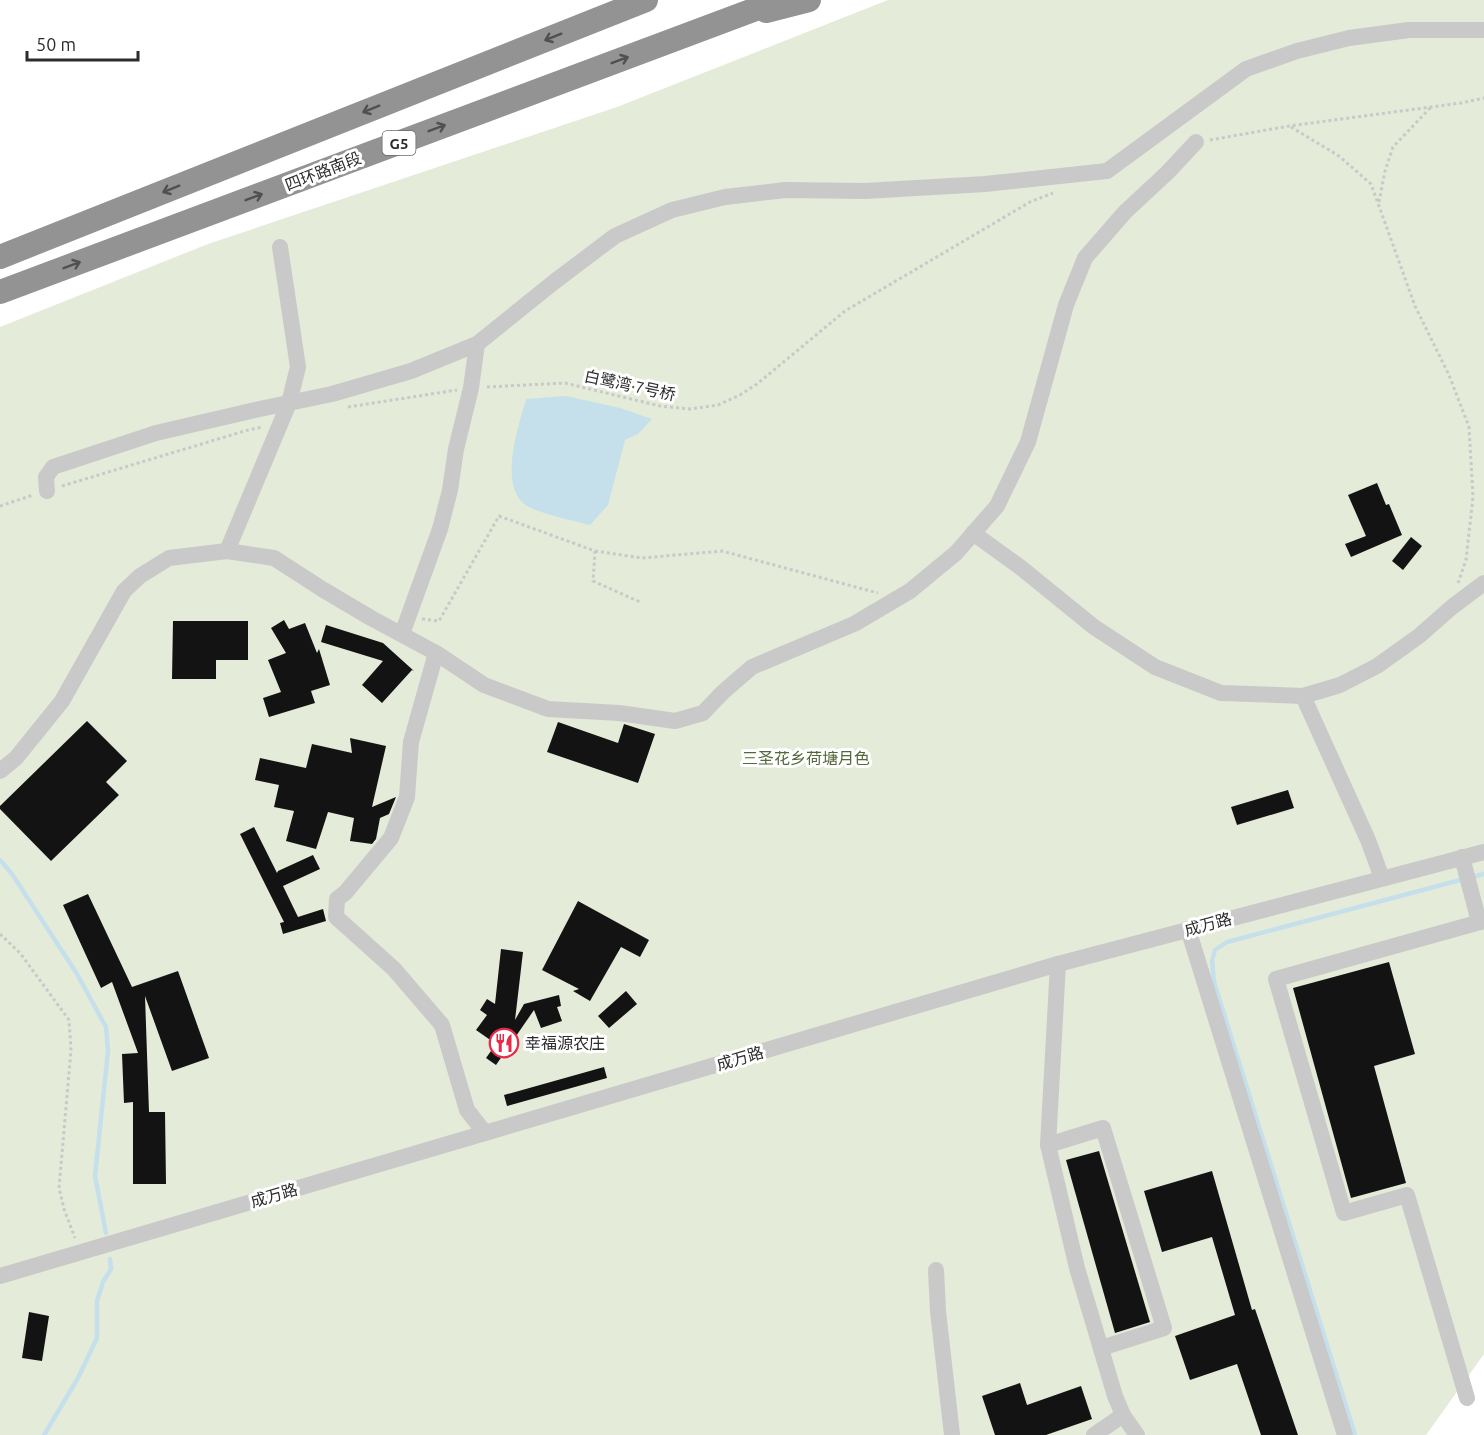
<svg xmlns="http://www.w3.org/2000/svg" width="1484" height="1435" viewBox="0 0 1484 1435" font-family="Ubuntu,'Noto Sans SC',sans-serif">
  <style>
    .green { fill: #e4ebd9 }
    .water { fill: #c5e0eb }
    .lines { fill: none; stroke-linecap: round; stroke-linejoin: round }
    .stream { stroke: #c5e0eb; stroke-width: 4.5 }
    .building { fill: #131313 }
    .path { stroke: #c9c9c9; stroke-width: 3; stroke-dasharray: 3 3; stroke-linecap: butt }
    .minor { stroke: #c9c9c9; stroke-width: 16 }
    .highway { stroke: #939393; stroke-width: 24 }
    .oneway { stroke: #505050 }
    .labels { text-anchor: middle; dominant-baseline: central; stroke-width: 6; stroke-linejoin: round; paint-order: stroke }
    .shield { fill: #fff; stroke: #6b6b6b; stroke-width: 1.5 }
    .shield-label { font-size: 15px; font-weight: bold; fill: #2c2c2c }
    .street-label { font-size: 16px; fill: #2c2c2c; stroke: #fff }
    .park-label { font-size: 16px; fill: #54683a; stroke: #fff }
    .poi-label { font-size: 16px; fill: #2c2c2c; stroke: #fff; text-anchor: start }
  </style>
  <rect width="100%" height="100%" fill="#fff"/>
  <!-- green -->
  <path class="green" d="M888,0h596v1354l-58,81h-1426v-1108l208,-83 409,-137z"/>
  <!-- water -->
  <path class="water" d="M566,396l54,12 32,11 -14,15 -13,6 -17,65 -18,20c-19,-5 -41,-9 -59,-17 -36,-16 -12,-82 -5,-109z"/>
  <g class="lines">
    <!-- stream -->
    <g class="stream">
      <path d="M0,860l12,14 65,100 29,53 2,24 -13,125 11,57"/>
      <path d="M1472,877l12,-3"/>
      <path d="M44,1435l34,-57 19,-40v-37l6,-19 8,-13 -1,-10"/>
      <path d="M1355,1435l-141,-453 -2,-21 3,-11 12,-8 237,-63"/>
    </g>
  </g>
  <!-- building -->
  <g class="building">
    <path d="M1377,483l9,22 3,-1 13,31 -51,22 -6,-13 21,-8 -18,-41z"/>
    <path d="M1411,537l11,9 -19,24 -11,-9z"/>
    <path d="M284,620l5,9 16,-6 12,30 2,-4 11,36 -19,6 4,12 -46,14 -6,-19 18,-6 -13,-32 18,-7 -15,-25z"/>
    <path d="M173,621h75v39h-32v19h-44z"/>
    <path d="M326,625l57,18 31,28 -2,-1 -30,33 -20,-18 21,-24 -62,-19z"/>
    <path d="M87,721l40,40 -21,21 13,13 -68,66 -51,-52v-3z"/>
    <path d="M558,722l60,21 6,-19 31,10 -17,49 -91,-31z"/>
    <path d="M350,738l36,8 -14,61 24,-10 -7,17 -9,4 -4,21 -4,5 -22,-3 4,-23 -26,-6 -12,37 -30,-8 8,-30 -20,-4 5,-22 -24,-5 5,-22 46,10 6,-24 40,9z"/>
    <path d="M1288,790l6,18 -57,17 -6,-18z"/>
    <path d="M254,827l23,46 1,-2 35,-16 7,14 -37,17 15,31 25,-8 3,12 -43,13 -3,-11 4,-1 -44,-88z"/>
    <path d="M88,894l44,93 46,-16 31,87 -37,13 -27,-75 4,116h16l1,72h-33v-82l-9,1 -2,-49 16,-1 -26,-71 -11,6 -38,-83z"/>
    <path d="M578,901l71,39 -9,17 -19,-10 -31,54 -17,-10 6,-2 -37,-19z"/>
    <path d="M501,949l22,3 -8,68 9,-16 35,-9 2,11 -4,1 5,14 -21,7 -7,-18 -38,55 -10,-7 10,-14 -20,-14 11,-15 -7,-5 7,-11 8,5z"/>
    <path d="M1389,962l26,92 -41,12 32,117 -55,15 -58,-210z"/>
    <path d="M626,991l11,13 -28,24 -11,-12z"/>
    <path d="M604,1067l3,11 -100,28 -3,-11z"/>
    <path d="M1099,1151l51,171 -35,11 -49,-173z"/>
    <path d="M1212,1171l40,139 3,-1 43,126h-37l-24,-71 -47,16 -15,-44 60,-21 -23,-78 -50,15 -18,-61z"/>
    <path d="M29,1312l20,4 -7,45 -20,-3z"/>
    <path d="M1020,1383l7,22 54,-19 11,33 -46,16h-51l-13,-39z"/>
  </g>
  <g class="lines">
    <!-- path -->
    <g class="path">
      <path d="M1291,127l48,29 32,28 44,122 34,69 20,52 4,70 -7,63 -8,23"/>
      <path d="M1210,140l79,-14 172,-23 23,-5"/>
      <path d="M1379,202l6,-31 8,-24 39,-41"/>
      <path d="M487,387l78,-4 95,23 30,3 28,-4 22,-10 17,-11 88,-73 185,-109 23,-9"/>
      <path d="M348,407l109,-17"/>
      <path d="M62,486l186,-56 15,-3"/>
      <path d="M0,506l33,-11"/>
      <path d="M595,551l47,7 80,-7 156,42"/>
      <path d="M422,619l17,2 60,-105 96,35 -2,30 47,21"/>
      <path d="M0,934l20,19 49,67 2,30 -12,138 5,21 11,29"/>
    </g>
    <!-- minor -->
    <g class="minor">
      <path d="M47,491l-1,-14 7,-10 103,-34 99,-23 77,-16 79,-23 66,-27 77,-62 61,-46 57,-26 53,-13 60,-7 80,1 120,-7 122,-13 139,-102 51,-18 52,-13 60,-8h75"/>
      <path d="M973,533l47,34 74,60 61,40 66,26 82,3 37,-11 37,-19 42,-30 33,-29 32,-24"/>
      <path d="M227,551l62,-148 9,-36 -18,-120"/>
      <path d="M402,634l38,-105 10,-39 6,-41 15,-61 6,-44"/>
      <path d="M436,653l-25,89 -4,55 -16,41 -46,55 -8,6 -1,18 58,52 48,56 25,85 18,23"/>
      <path d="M1303,696l65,144 14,38"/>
      <path d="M0,771l16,-13 46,-57 62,-110 16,-15 29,-18 58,-7 47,7 48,31 49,29 65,35 48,32 64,24 71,4 56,8 28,-8 20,-21 29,-25 102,-43 56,-33 46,-38 41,-47 31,-64 38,-137 19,-47 40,-46 42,-39 29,-31"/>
      <path d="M1462,857l17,65"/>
      <path d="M1188,929l157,506"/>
      <path d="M1058,964l-10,181 29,123 38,128 8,19 14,20"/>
      <path d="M1048,1145l55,-17 61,200 -63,20"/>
      <path d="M936,1270l2,41 14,124"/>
      <path d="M0,1276l1058,-312 426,-112"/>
      <path d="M1467,1398l-60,-203 -63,18 -68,-234 208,-58"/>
      <path d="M1094,1435l29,-20"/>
    </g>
    <!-- highway -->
    <g class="highway">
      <path d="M766,11l43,-11"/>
      <path d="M0,257l646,-257"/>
      <path d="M0,292l780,-292"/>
    </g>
  </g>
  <!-- one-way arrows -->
  <defs><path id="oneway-shaft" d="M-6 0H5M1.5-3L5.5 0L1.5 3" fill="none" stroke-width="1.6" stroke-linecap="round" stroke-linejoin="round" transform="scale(1.5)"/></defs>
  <g class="oneway">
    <use href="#oneway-shaft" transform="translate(553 37) rotate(158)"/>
    <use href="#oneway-shaft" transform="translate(620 60) rotate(-21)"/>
    <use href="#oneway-shaft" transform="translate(371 109) rotate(158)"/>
    <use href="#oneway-shaft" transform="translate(437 128) rotate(-21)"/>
    <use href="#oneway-shaft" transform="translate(171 189) rotate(158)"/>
    <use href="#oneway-shaft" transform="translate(254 197) rotate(-21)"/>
    <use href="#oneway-shaft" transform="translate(72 265) rotate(-21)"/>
  </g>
  <!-- icons -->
  <defs>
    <g id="restaurant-ring" transform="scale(1.5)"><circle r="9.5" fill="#fff" stroke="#e82a4a" stroke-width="1.5"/><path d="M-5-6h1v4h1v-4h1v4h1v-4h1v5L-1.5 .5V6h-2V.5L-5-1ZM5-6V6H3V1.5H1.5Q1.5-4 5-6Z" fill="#e82a4a"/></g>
  </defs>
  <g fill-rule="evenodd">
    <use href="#restaurant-ring" x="504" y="1043"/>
  </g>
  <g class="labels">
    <!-- shield labels -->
    <rect class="shield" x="382.5" y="131" width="33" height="24" rx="4.5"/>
    <g class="shield-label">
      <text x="399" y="143">G5</text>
    </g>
    <!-- street labels -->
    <g class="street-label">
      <text transform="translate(323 171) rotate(-21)">四环路南段</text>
      <text transform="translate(630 385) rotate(12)">白鹭湾·7号桥</text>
      <text transform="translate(1208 924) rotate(-15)">成万路</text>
      <text transform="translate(740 1058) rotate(-16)">成万路</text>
      <text transform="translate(274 1195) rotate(-16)">成万路</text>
    </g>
    <!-- park labels -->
    <g class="park-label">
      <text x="806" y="758">三圣花乡荷塘月色</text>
    </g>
    <!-- poi labels -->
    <g class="poi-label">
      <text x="525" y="1043">幸福源农庄</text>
    </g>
  </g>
  <!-- scale -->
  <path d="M27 51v9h111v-9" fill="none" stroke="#2c2c2c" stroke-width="3"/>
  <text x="36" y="51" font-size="18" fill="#2c2c2c" stroke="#ffffff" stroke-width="4.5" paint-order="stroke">50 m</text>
</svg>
